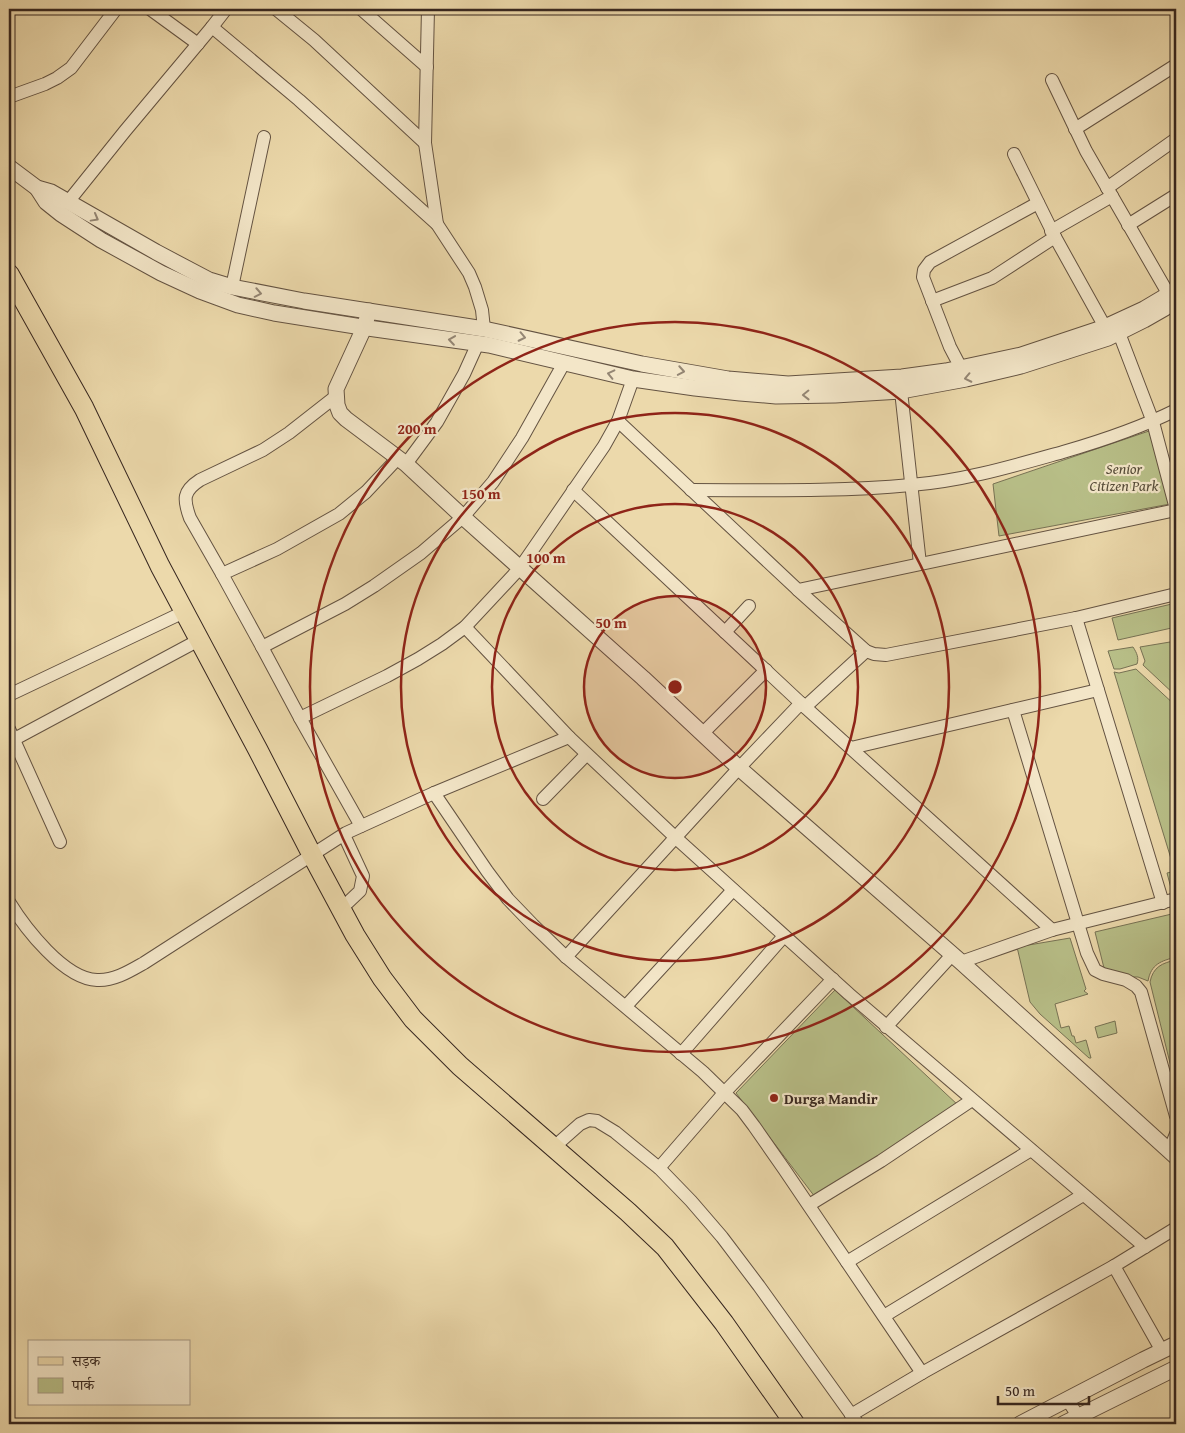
<svg xmlns="http://www.w3.org/2000/svg" width="1185" height="1433" viewBox="0 0 1185 1433" font-family="'Gentium Book Plus','Noto Serif Devanagari',serif">
  <style>
    .green { fill: #b8bf88; stroke: #777254 }
    .lines { fill: none; stroke-linecap: round; stroke-linejoin: round }
    .minor-casing { stroke: #645342; stroke-width: 14 }
    .tertiary-casing { stroke: #645342; stroke-width: 17 }
    .primary-casing { stroke: #36261f; stroke-width: 21 }
    .minor { stroke: #f3e6c8; stroke-width: 12 }
    .tertiary { stroke: #f3e6c8; stroke-width: 15 }
    .primary { stroke: #ecd9ab; stroke-width: 19 }
    .oneway { stroke: #948674 }
    .ring { fill: none; stroke: #8f2418; stroke-width: 2.5 }
    .poi-dot { fill: #8f2418; stroke: #f3e6c8; stroke-width: 2 }
    .labels { text-anchor: middle; dominant-baseline: central; stroke-width: 4.5; stroke-linejoin: round; paint-order: stroke }
    .park-label { font-size: 15px; font-style: italic; fill: #564c39; stroke: #f3e6c8 }
    .poi-label { font-size: 15px; font-weight: bold; fill: #36261f; stroke: #f3e6c8; text-anchor: start }
    .centre { fill: #8f2418; stroke: #f3e6c8; stroke-width: 2.5 }
    .ring-label { font-size: 15px; text-anchor: middle; font-weight: bold; fill: #8f2418; stroke: #f3e6c8; stroke-width: 4.5; stroke-linejoin: round; paint-order: stroke }
  </style>
  <rect width="100%" height="100%" fill="#ecd9ab"/>
  <filter id="stains"><feTurbulence type="fractalNoise" baseFrequency=".004" numOctaves="4"/><feColorMatrix values="0 0 0 0 .2 0 0 0 0 .09 0 0 0 0 .02 0 0 0 .5 -.17"/></filter>
  <radialGradient id="worn" r=".72"><stop offset=".6" stop-color="#630" stop-opacity="0"/><stop offset="1" stop-color="#630" stop-opacity=".3"/></radialGradient>
  <!-- green -->
  <g class="green">
    <path d="M1149,431l21,73 -171,32 -6,-52z"/>
    <path d="M1176,603v24l-58,13 -6,-22z"/>
    <path d="M1176,641v55l-33,-31 2,-4 -5,-14z"/>
    <path d="M1133,647c4,6 6,11 4,17l-17,5h-6l-6,-18z"/>
    <path d="M1136,669l40,37v118l-2,4 2,5v28l-4,1 -58,-190 5,1z"/>
    <path d="M1176,871v20l-4,1 -5,-19z"/>
    <path d="M1176,913v44c-15,4 -25,7 -28,24l-10,-4h-9l-25,-9 -9,-36z"/>
    <path d="M1070,938l16,51 -2,2 4,3 -33,10 6,24 8,-2 3,10h2l2,7 10,-3 5,18h-2l-49,-44 -10,-12 -13,-55z"/>
    <path d="M1176,960v113l-3,-2 -3,-8 -20,-81c3,-15 12,-19 26,-22z"/>
    <path d="M835,990l124,116 -144,91 -79,-104z"/>
    <path d="M1115,1021l2,12 -19,5 -3,-11z"/>
  </g>
  <g class="lines">
    <!-- minor casing -->
    <g class="minor-casing">
      <g id="minor">
        <path d="M150,9l48,35"/>
        <path d="M276,9l38,31 111,103"/>
        <path d="M361,9l66,58"/>
        <path d="M428,9l-3,134 12,81"/>
        <path d="M212,27l87,73 138,124 32,49 6,14 7,23 2,19"/>
        <path d="M1052,80l34,71 83,144"/>
        <path d="M9,97l36,-13 12,-6 14,-10 45,-59"/>
        <path d="M1075,129l101,-64"/>
        <path d="M1014,154l41,83 50,90"/>
        <path d="M1107,188l69,-49"/>
        <path d="M68,202l57,-71 87,-104 14,-18"/>
        <path d="M1128,225l48,-30"/>
        <path d="M1051,231l61,-35"/>
        <path d="M232,287l32,-150"/>
        <path d="M932,301l60,-23 63,-41"/>
        <path d="M1119,333l34,89 23,87"/>
        <path d="M961,368l-11,-21 -27,-70 1,-7 6,-8 108,-59"/>
        <path d="M901,391l19,173"/>
        <path d="M618,421l180,169 378,-80"/>
        <path d="M406,464l31,-42 27,-48 14,-31"/>
        <path d="M573,490l232,217 61,-56"/>
        <path d="M691,490c73,0 147,2 220,-5 52,-4 102,-19 152,-33 38,-11 77,-24 113,-42"/>
        <path d="M222,574l-32,-56c-7,-19 -7,-27 10,-38l63,-30 26,-17 46,-36"/>
        <path d="M798,590l68,61 8,3 12,1 190,-37 100,-24"/>
        <path d="M1076,618l87,285"/>
        <path d="M465,627l104,110"/>
        <path d="M725,632l24,-26"/>
        <path d="M262,647l-40,-73 55,-25 62,-35 27,-22 32,-34"/>
        <path d="M9,695l175,-83"/>
        <path d="M805,707l247,223 -91,32"/>
        <path d="M1013,710l74,243 8,17 8,4 23,6 10,6 5,6 35,124"/>
        <path d="M300,718l-38,-71 83,-43 29,-18 47,-33 42,-36 30,-35 29,-44 42,-75"/>
        <path d="M9,729l51,113"/>
        <path d="M702,734l64,-64"/>
        <path d="M9,742l190,-102"/>
        <path d="M851,748l247,-58"/>
        <path d="M434,793l53,78 21,28 25,26 33,32 137,115 39,38 12,16 30,43 138,204 192,-107"/>
        <path d="M543,799l43,-44"/>
        <path d="M361,826l-61,-108 87,-42 31,-17 24,-15 23,-17 55,-59 84,-122 14,-25 15,-42"/>
        <path d="M9,902c16,26 55,77 88,78 17,1 33,-9 47,-17l202,-130 88,-40 135,-56 107,101 173,156 296,253"/>
        <path d="M341,909l19,-18 3,-15 -19,-41"/>
        <path d="M1052,930l124,-31"/>
        <path d="M566,957l173,-189 62,-65"/>
        <path d="M626,1006l107,-116"/>
        <path d="M886,1027l66,-72"/>
        <path d="M681,1054l103,-118"/>
        <path d="M554,1147l26,-23 9,-4 8,1 18,11 44,36 32,33 31,36 37,49 99,138"/>
        <path d="M1169,1151l7,-17"/>
        <path d="M659,1168l65,-75 109,-114"/>
        <path d="M809,1205l72,-44 91,-61"/>
        <path d="M847,1262l184,-112"/>
        <path d="M884,1316l199,-121"/>
        <path d="M1162,1351l-48,-85 62,-38"/>
        <path d="M1067,1399l16,25"/>
        <path d="M851,1415l71,-42"/>
      </g>
    </g>
    <!-- tertiary casing -->
    <g class="tertiary-casing">
      <g id="tertiary">
        <path d="M9,167l28,21 14,4 105,60 53,28 23,7 72,14 180,28 158,35 86,15 60,5 114,-7 44,-6 75,-16 84,-28 39,-18 32,-19"/>
        <path d="M37,188l9,14 15,12 40,26 60,33 39,18 38,14 36,8 94,15 121,17 144,34 62,9 45,5 36,3 59,-1 66,-4 65,-12 55,-13 87,-28 36,-18 21,-12"/>
        <path d="M369,311l-5,17 -28,61 1,16 3,8 6,6 60,45 57,53 180,161 96,90 222,194 215,195"/>
        <path d="M1020,1424l123,-64 33,-16"/>
        <path d="M1063,1424l113,-56"/>
      </g>
    </g>
    <!-- primary casing -->
    <g class="primary-casing">
      <path id="primary" d="M9,274l75,134 76,158 98,184 54,105 43,80 27,43 31,41 47,47 168,146 37,35 59,76 71,101"/>
    </g>
    <!-- minor -->
    <use href="#minor" class="minor"/>
    <!-- tertiary -->
    <use href="#tertiary" class="tertiary"/>
    <!-- primary -->
    <use href="#primary" class="primary"/>
  </g>
  <!-- one-way arrows -->
  <defs><path id="oneway-chevron" d="M-2-3.5L2.5 0L-2 3.5" fill="none" stroke-width="1.6" stroke-linecap="round" stroke-linejoin="round" transform="scale(1.25)"/></defs>
  <g class="oneway">
    <use href="#oneway-chevron" transform="translate(95 218) rotate(29)"/>
    <use href="#oneway-chevron" transform="translate(258 293) rotate(11)"/>
    <use href="#oneway-chevron" transform="translate(522 337) rotate(12)"/>
    <use href="#oneway-chevron" transform="translate(452 340) rotate(-172)"/>
    <use href="#oneway-chevron" transform="translate(681 371) rotate(10)"/>
    <use href="#oneway-chevron" transform="translate(611 374) rotate(-167)"/>
    <use href="#oneway-chevron" transform="translate(968 378) rotate(168)"/>
    <use href="#oneway-chevron" transform="translate(806 395) rotate(179)"/>
  </g>
  <!-- distance rings -->
  <circle cx="675" cy="687" r="91" fill="#8f2418" fill-opacity=".12"/>
  <g class="ring">
    <circle cx="675" cy="687" r="91"/>
    <circle cx="675" cy="687" r="183"/>
    <circle cx="675" cy="687" r="274"/>
    <circle cx="675" cy="687" r="365"/>
  </g>
  <!-- markers -->
  <circle class="poi-dot" cx="774" cy="1098" r="5"/>
  <g class="labels">
    <!-- park labels -->
    <g class="park-label">
      <text x="1124" y="468">Senior<tspan x="1124" dy="17">Citizen Park</tspan></text>
    </g>
    <!-- poi labels -->
    <g class="poi-label">
      <text x="784" y="1098">Durga Mandir</text>
    </g>
  </g>
  <circle cx="675" cy="687" r="8" class="centre"/>
  <g class="ring-label">
    <text x="417" y="434">200 m</text>
    <text x="481" y="499">150 m</text>
    <text x="546" y="563">100 m</text>
    <text x="611" y="628">50 m</text>
  </g>
  <!-- margin -->
  <rect width="1185" height="1433" fill="none" stroke="#ecd9ab" stroke-width="30"/>
  <rect x="10" y="10" width="1165" height="1413" fill="none" stroke="#36261f" stroke-width="2.5"/>
  <rect x="15" y="15" width="1155" height="1403" fill="none" stroke="#36261f"/>
  <!-- legend -->
  <rect x="28" y="1340" width="162" height="65" fill="#f3e6c8" stroke="#a79984"/>
  <rect x="38" y="1357" width="25" height="8" fill="#ecd9ab" stroke="#a79984"/>
  <text x="72" y="1366" font-size="15" fill="#36261f">सड़क</text>
  <rect x="38" y="1378" width="25" height="15" fill="#b8bf88" stroke="#a79984"/>
  <text x="72" y="1390" font-size="15" fill="#36261f">पार्क</text>
  <!-- scale -->
  <path d="M998 1396v8h91v-8" fill="none" stroke="#36261f" stroke-width="2.5"/>
  <text x="1005" y="1396" font-size="15" fill="#36261f" stroke="#f3e6c8" stroke-width="4" paint-order="stroke">50 m</text>
  <rect width="100%" height="100%" filter="url(#stains)"/>
  <rect width="100%" height="100%" fill="url(#worn)"/>
</svg>
